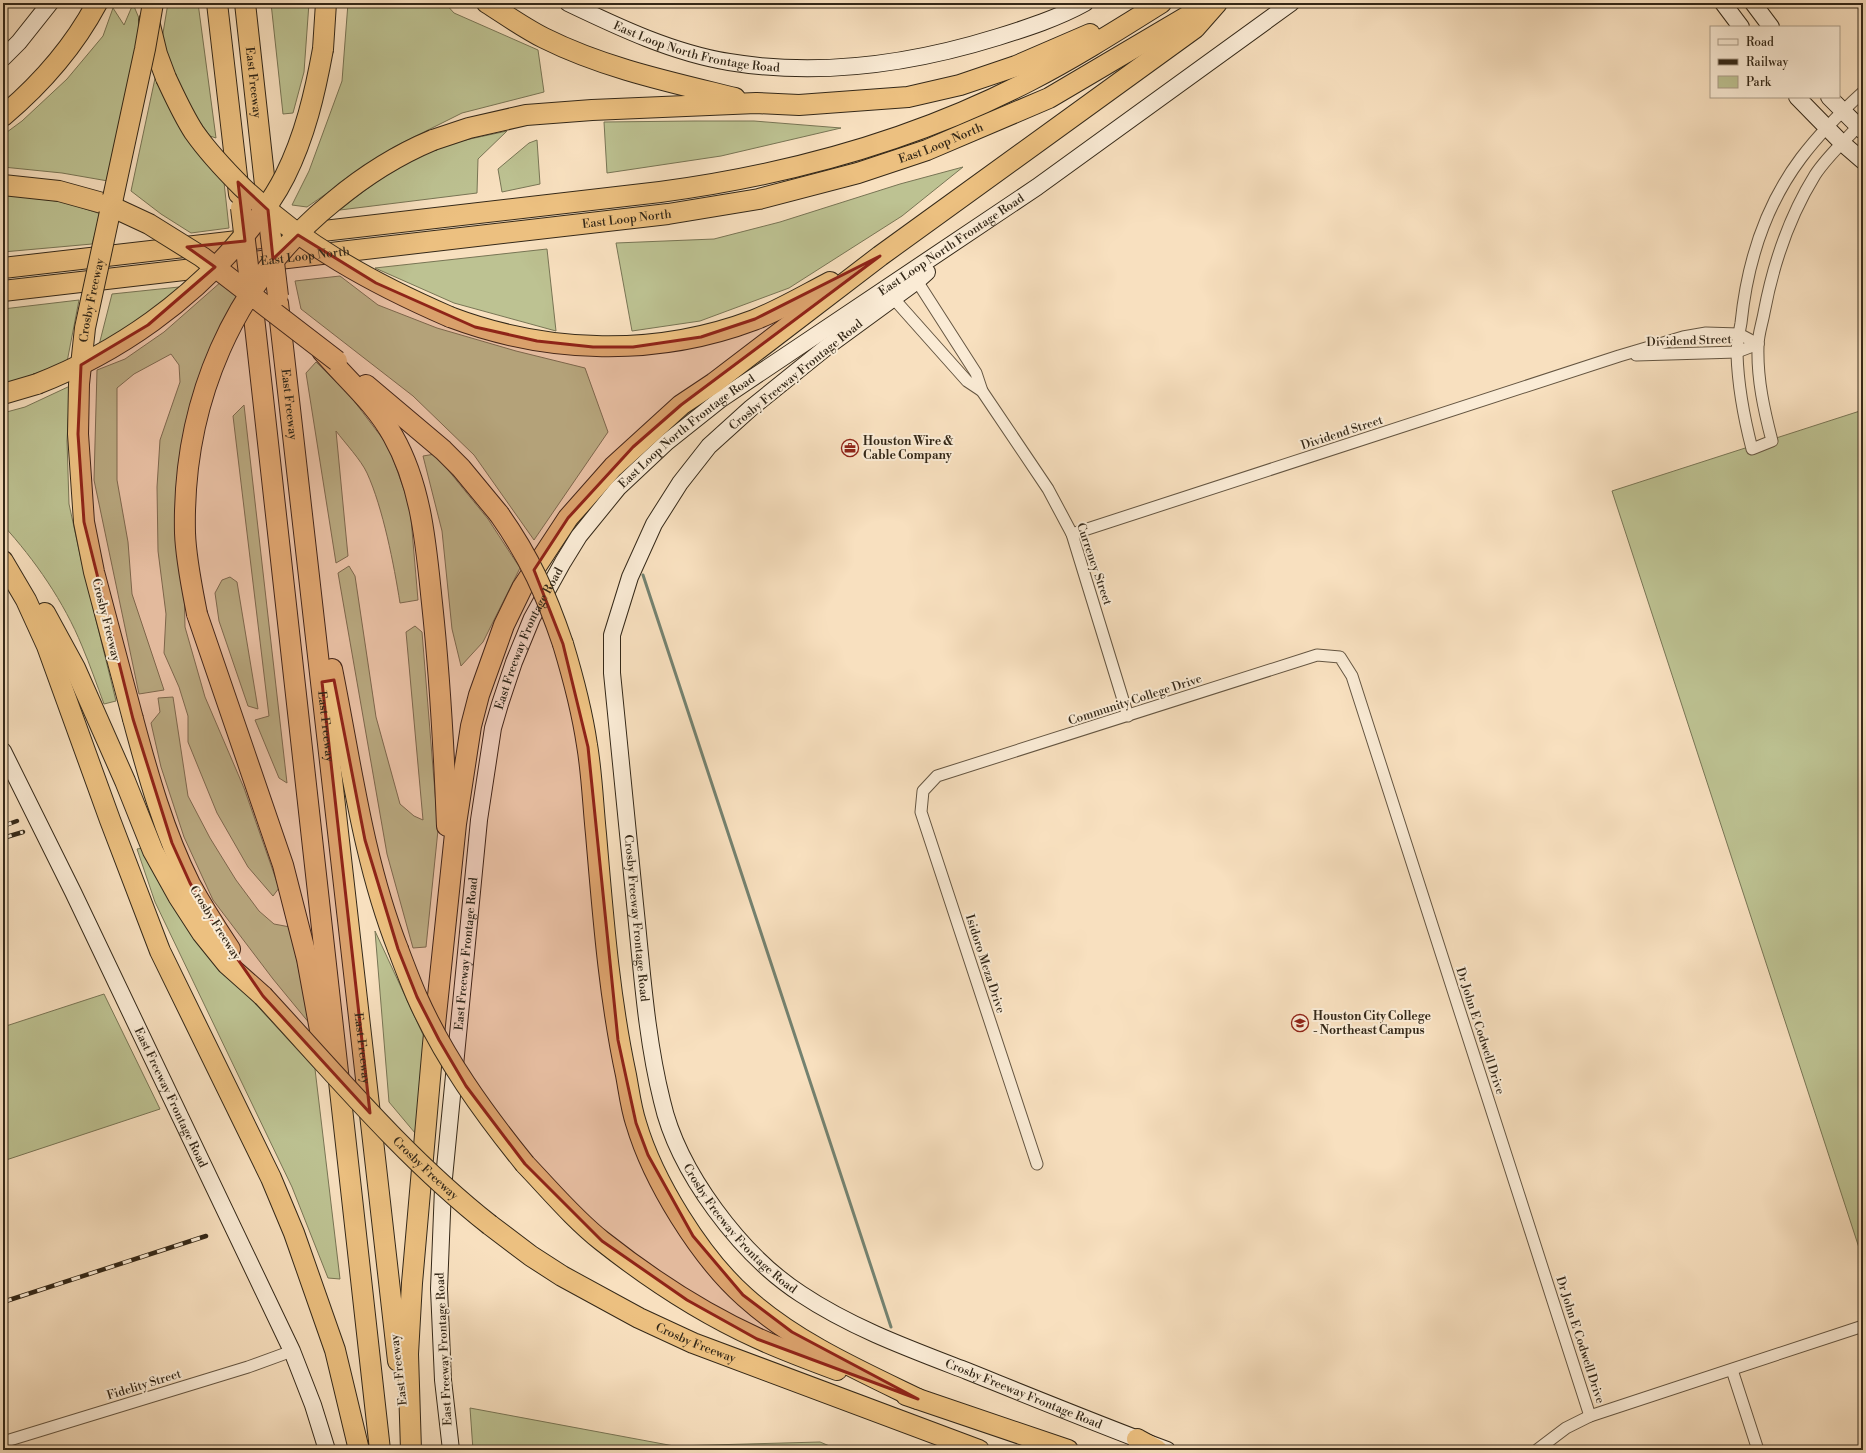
<svg xmlns="http://www.w3.org/2000/svg" width="1866" height="1453" viewBox="0 0 1866 1453" font-family="'Libre Bodoni',serif">
  <style>
    .green { fill: #bdc292; stroke: #787555 }
    .lines { fill: none; stroke-linecap: round; stroke-linejoin: round }
    .stream { stroke: #748270; stroke-width: 3 }
    .street-casing { stroke: #655642; stroke-width: 13 }
    .secondary-casing { stroke: #342818; stroke-width: 18 }
    .highway-casing { stroke: #342818; stroke-width: 22 }
    .street { stroke: #faebd5; stroke-width: 11 }
    .secondary { stroke: #faebd5; stroke-width: 16 }
    .highway { stroke: #ecc080; stroke-width: 20 }
    .rail-casing { stroke: #342818; stroke-width: 4.5 }
    .rail { stroke: #faebd5; stroke-width: 3; stroke-dasharray: 9; stroke-linecap: butt }
    .highway-bridge-casing { stroke: #342818; stroke-width: 22; stroke-linecap: butt }
    .highway-bridge { stroke: #ecc080; stroke-width: 20 }
    .marked { fill: #8f2418; fill-opacity: 0.2; stroke: #8f2418; stroke-width: 3; stroke-linejoin: round }
    .labels { text-anchor: middle; dominant-baseline: central; stroke-width: 4; stroke-linejoin: round; paint-order: stroke }
    .street-label { font-size: 12px; fill: #342818; stroke: #faebd5 }
    .poi-label { font-size: 12px; font-weight: bold; fill: #342818; stroke: #faebd5; text-anchor: start }
  </style>
  <rect width="100%" height="100%" fill="#f8e0bf"/>
  <filter id="stains"><feTurbulence type="fractalNoise" baseFrequency=".005" numOctaves="4"/><feColorMatrix values="0 0 0 0 .2 0 0 0 0 .09 0 0 0 0 .02 0 0 0 .5 -.17"/></filter>
  <radialGradient id="worn" r=".72"><stop offset=".6" stop-color="#630" stop-opacity="0"/><stop offset="1" stop-color="#630" stop-opacity=".3"/></radialGradient>
  <!-- green -->
  <g class="green">
    <path d="M168,3h30l18,135 -6,-2 -21,-29 -28,-62z"/>
    <path d="M271,3h38l-5,69 -11,41 -10,1z"/>
    <path d="M348,3h97l9,10 84,37 6,42 -82,21 -68,34 -87,60 -15,-2 17,-34 33,-90z"/>
    <path d="M133,4l8,19 -33,158 -46,-8 -59,-6v-32l19,-14 45,-42 36,-43 10,-28 11,17z"/>
    <path d="M157,69l66,104 6,55 -38,5 -30,-19 -30,-23z"/>
    <path d="M694,121h60l87,7 -120,28 -114,17 -3,-51z"/>
    <path d="M507,131l-29,28 -1,34 -137,17c34,-28 72,-55 116,-68 17,-4 34,-7 51,-11z"/>
    <path d="M537,140l3,44 -38,8 -4,-23 31,-26z"/>
    <path d="M963,167l-61,49 -113,72 -89,33 -68,10 -16,-88 98,-4 66,-17 120,-38z"/>
    <path d="M3,194l61,8 37,12 -9,30 -89,8z"/>
    <path d="M547,249l9,82 -102,-28 -79,-35z"/>
    <path d="M340,276l38,29 59,23 79,23 69,17 23,64 -74,108 -60,-85 -61,-59 -112,-87 -6,-28z"/>
    <path d="M222,281l15,11 2,8 -35,71 -20,211 1,45 20,70 39,91 35,100 -6,8 -25,-29 -31,-54 -29,-71v-26l-9,-29 -15,-34 2,-39 -8,-63 -1,-64 3,-47 20,-58 -1,-17 -8,-11 -37,20 -17,14v92l11,62 4,52 32,96 -25,4 -45,-214 3,-110 28,-11 39,-27z"/>
    <path d="M179,287l1,3 -82,59 14,-55z"/>
    <path d="M79,300l-12,62 -52,19 -12,2v-74z"/>
    <path d="M316,362l32,31 41,54 21,60 8,93 -18,3c-6,-38 -17,-95 -33,-130 -6,-13 -22,-30 -31,-42l12,125 -12,7 -30,-190z"/>
    <path d="M70,386l-3,55 2,63 12,55 35,142 -12,3c-7,-19 -14,-39 -22,-58 -18,-44 -47,-86 -79,-121v-112l22,-6z"/>
    <path d="M244,405l43,378 -8,-5 -24,-58 14,-4 -36,-300z"/>
    <path d="M1863,410v850l-251,-769z"/>
    <path d="M435,454l53,65 32,49 -37,74 -22,24 -9,-37 -10,-98 -19,-75z"/>
    <path d="M349,566l6,10 21,141 24,87 14,12 9,4 -17,-188 9,-6 7,6 16,198 -12,117 -13,1 -26,-94 -49,-281z"/>
    <path d="M230,577l7,5 21,127 -10,-3 -29,-85 -4,-28 7,-13z"/>
    <path d="M173,697l15,99 22,42 26,42 23,31 15,13 16,3 20,97 -37,-45 -60,-79 -29,-63 -23,-70 -10,-44 9,-11 -2,-14z"/>
    <path d="M143,848l62,101 110,120 25,210 -12,-1 -36,-91 -137,-285 -18,-53z"/>
    <path d="M375,931l50,108 -10,94 -26,-31z"/>
    <path d="M104,994l56,115 -157,52v-134z"/>
    <path d="M470,1408l204,38 146,-4 19,8h-366z"/>
  </g>
  <g class="lines">
    <!-- stream -->
    <path class="stream" d="M643,575l248,752"/>
    <!-- street casing -->
    <g class="street-casing">
      <g id="street">
        <path d="M1863,121c-16,18 -35,34 -48,54 -26,42 -42,90 -51,138 -2,11 -6,22 -6,33 -1,33 6,64 14,95l-20,8c-8,-31 -14,-63 -15,-95 0,-10 2,-21 4,-31 6,-59 24,-117 60,-165 18,-24 40,-46 62,-66"/>
        <path d="M917,281l59,92 6,18 66,98 24,45 56,182"/>
        <path d="M894,299l73,82 15,10"/>
        <path d="M1636,355l101,-3 21,-8"/>
        <path d="M1072,534l547,-178 64,-19 23,-4 33,1 19,10"/>
        <path d="M1037,1164l-116,-352 2,-21 14,-15 380,-121 23,2 12,19 238,740"/>
        <path d="M1732,1370l26,80"/>
        <path d="M3,1442l245,-75 44,-16"/>
        <path d="M1537,1450l29,-22 24,-12 273,-90"/>
      </g>
    </g>
    <!-- secondary casing -->
    <g class="secondary-casing">
      <g id="secondary">
        <path id="s1" d="M568,3c50,24 105,50 161,59 90,15 182,2 269,-25 29,-9 60,-19 87,-34"/>
        <path d="M1723,3l18,24"/>
        <path d="M1753,3l18,24"/>
        <path d="M3,58l16,-16 31,-39"/>
        <path d="M1797,97l44,45 22,19"/>
        <path d="M1829,97l34,34"/>
        <path id="s2" d="M927,272l-10,9 -89,65 -77,62 -42,38 -29,37 -26,41 -24,53 -18,58v38c8,77 16,154 23,231 7,66 11,133 27,197 16,71 79,154 139,193 51,34 109,55 166,77 67,27 133,54 200,79"/>
        <path id="s3" d="M3,751l70,141 219,459 21,54 14,45"/>
        <path id="s4" d="M451,1450l-8,-70 -4,-91 4,-101 36,-368 14,-92 7,-24 14,-42 18,-44 31,-56 16,-26 39,-48 49,-46 54,-43 316,-212 254,-184"/>
      </g>
    </g>
    <!-- highway casing -->
    <g class="highway-casing">
      <g id="highway">
        <path d="M217,3l22,191"/>
        <path id="s5" d="M245,3l22,200"/>
        <path d="M487,3c19,12 37,25 57,35 60,30 126,44 191,60"/>
        <path d="M149,21l8,33 9,24"/>
        <path d="M323,49l3,-46"/>
        <path d="M3,116c38,-32 70,-68 94,-113"/>
        <path d="M433,140l36,-12 57,-13 66,-5 164,-7 43,2 109,-8 52,-12 56,-19 74,-32"/>
        <path d="M3,185l56,6 47,13"/>
        <path d="M3,268l657,-76c127,-17 255,-52 369,-111 45,-23 89,-51 132,-78"/>
        <path id="s6" d="M3,291l665,-77 91,-15 99,-26 69,-23 122,-52 161,-95"/>
        <path d="M252,299l128,1151"/>
        <path id="s7" d="M278,303l120,1058"/>
        <path d="M450,317c98,37 206,40 304,3 26,-10 51,-25 76,-38"/>
        <path d="M322,351c24,28 53,52 71,85 29,51 33,110 39,167 8,74 12,148 15,223"/>
        <path d="M366,385l77,65 18,18 38,46"/>
        <path d="M3,394l34,-10"/>
        <path d="M3,561l23,39 21,46 63,174 50,131 111,227 23,55 41,117 24,100"/>
        <path d="M45,613l30,55 50,113 28,70 25,45 24,37 25,31 36,32"/>
        <path d="M197,614l86,251 24,94 15,82"/>
        <path d="M563,644c10,33 19,67 24,101 5,29 6,60 9,89 7,81 13,162 30,241 3,16 5,33 10,48 17,58 64,134 109,174 50,45 113,73 173,102"/>
        <path d="M332,669c19,94 31,191 66,280"/>
        <path d="M133,719c15,56 31,113 57,165 12,22 26,44 40,65"/>
        <path d="M525,1164c25,26 49,55 77,77 48,38 100,72 155,97 26,12 53,22 80,32"/>
        <path id="s8" d="M490,1225l41,31 31,20 77,42 54,25 286,107"/>
        <path d="M906,1395l162,55"/>
        <path d="M1137,1439l20,11"/>
        <path d="M411,1450l-3,-96 4,-71 21,-239 23,-220 15,-98 8,-31 25,-70 18,-37 46,-70 45,-51 68,-62 33,-22 166,-127 315,-228 22,-25"/>
      </g>
    </g>
    <!-- street -->
    <use href="#street" class="street"/>
    <!-- secondary -->
    <use href="#secondary" class="secondary"/>
    <!-- highway -->
    <use href="#highway" class="highway"/>
    <!-- rail casing -->
    <g class="rail-casing">
      <g id="rail">
        <path d="M3,826l14,-5"/>
        <path d="M3,838l20,-6"/>
        <path d="M3,1302l203,-66"/>
      </g>
    </g>
    <!-- rail -->
    <use href="#rail" class="rail"/>
    <!-- highway-bridge casing -->
    <g class="highway-bridge-casing">
      <g id="highway-bridge">
        <path d="M166,78c9,19 17,37 28,54 14,20 31,38 48,55 60,58 132,97 208,130"/>
        <path d="M106,204l43,20 53,33 135,104"/>
        <path d="M267,204l11,92"/>
        <path d="M241,208l11,91"/>
        <path d="M37,384c82,-32 155,-84 211,-153 14,-17 27,-35 37,-55 20,-40 30,-83 38,-127"/>
        <path d="M499,514c31,44 47,80 64,130"/>
        <path d="M197,614c-5,-26 -11,-54 -12,-81 -3,-129 47,-250 149,-332 30,-25 63,-46 99,-61"/>
        <path id="s9" d="M133,719l-39,-147 -10,-50 -6,-88 1,-50 6,-56 60,-279 8,-46"/>
        <path d="M398,949c6,16 12,32 19,48 27,61 66,115 108,167"/>
        <path id="s10" d="M263,996c73,79 142,162 227,229"/>
      </g>
    </g>
    <!-- highway-bridge -->
    <use href="#highway-bridge" class="highway-bridge"/>
  </g>
  <!-- marked area -->
  <path class="marked" d="M238,182l30,28 5,49 25,-24 78,48 99,44 62,14 56,6h40l68,-10 54,-18 125,-63 -199,149 -48,42 -65,71 -34,52 29,74 25,103 30,293 18,83 12,32 45,81 50,59 49,37 126,67 -161,-60 -70,-39 -85,-59 -77,-77 -59,-78 -27,-46 -22,-43 -19,-48 -33,-109 -31,-160 -12,2 48,431 -107,-117 -48,-70 -25,-43 -18,-40 -39,-124 -49,-197 -6,-88 3,-69 67,-40 67,-58 -28,-20 58,-6z"/>
  <!-- icons -->
  <defs>
    <g id="office-ring" transform="scale(0.9)"><circle r="9.5" fill="#faebd5" stroke="#8f2418" stroke-width="1.5"/><path d="M-6-3h4V-5.5h4V-3h4V5H-6ZM-1-4.5V-3h2v-1.5ZM-6 0V1H6V0Z" fill="#8f2418"/></g>
    <g id="university-ring" transform="scale(0.9)"><circle r="9.5" fill="#faebd5" stroke="#8f2418" stroke-width="1.5"/><path d="M0-5L7-2L0 1L-7-2ZM-4 1L0 2.5L4 1V4Q0 6-4 4Z" fill="#8f2418"/></g>
  </defs>
  <g fill-rule="evenodd">
    <use href="#office-ring" x="850" y="448"/>
    <use href="#university-ring" x="1300" y="1023"/>
  </g>
  <g class="labels">
    <!-- street labels -->
    <g class="street-label">
      <text stroke="none"><textPath href="#s1" startOffset="137">East Loop North Frontage Road</textPath></text>
      <text stroke="none"><textPath href="#s5" startOffset="80">East Freeway</textPath></text>
      <text stroke="none"><textPath href="#s6" startOffset="952">East Loop North</textPath></text>
      <text stroke="none"><textPath href="#s6" startOffset="628">East Loop North</textPath></text>
      <text stroke="none"><textPath href="#s4" startOffset="1412">East Loop North Frontage Road</textPath></text>
      <text stroke="none"><textPath href="#s6" startOffset="304">East Loop North</textPath></text>
      <text stroke="none"><textPath href="#s9" startOffset="426">Crosby Freeway</textPath></text>
      <text transform="translate(1689 341) rotate(-2)">Dividend Street</text>
      <text transform="translate(796 375) rotate(-39)">Crosby Freeway Frontage Road</text>
      <text stroke="none"><textPath href="#s7" startOffset="102">East Freeway</textPath></text>
      <text stroke="none"><textPath href="#s4" startOffset="1088">East Loop North Frontage Road</textPath></text>
      <text transform="translate(1342 433) rotate(-18)">Dividend Street</text>
      <text transform="translate(1094 564) rotate(71)">Currency Street</text>
      <text transform="translate(106 620) rotate(76)">Crosby Freeway</text>
      <text stroke="none"><textPath href="#s4" startOffset="822">East Freeway Frontage Road</textPath></text>
      <text transform="translate(1135 700) rotate(-18)">Community College Drive</text>
      <text stroke="none"><textPath href="#s7" startOffset="426">East Freeway</textPath></text>
      <text stroke="none"><textPath href="#s2" startOffset="778">Crosby Freeway Frontage Road</textPath></text>
      <text transform="translate(215 923) rotate(58)">Crosby Freeway</text>
      <text stroke="none"><textPath href="#s4" startOffset="498">East Freeway Frontage Road</textPath></text>
      <text transform="translate(985 964) rotate(72)">Isidoro Meza Drive</text>
      <text transform="translate(1480 1031) rotate(72)">Dr John E Codwell Drive</text>
      <text stroke="none"><textPath href="#s7" startOffset="750">East Freeway</textPath></text>
      <text stroke="none"><textPath href="#s3" startOffset="385">East Freeway Frontage Road</textPath></text>
      <text stroke="none"><textPath href="#s10" startOffset="237">Crosby Freeway</textPath></text>
      <text stroke="none"><textPath href="#s2" startOffset="1115">Crosby Freeway Frontage Road</textPath></text>
      <text transform="translate(1580 1340) rotate(72)">Dr John E Codwell Drive</text>
      <text stroke="none"><textPath href="#s8" startOffset="238">Crosby Freeway</textPath></text>
      <text transform="translate(444 1349) rotate(-93)">East Freeway Frontage Road</text>
      <text transform="translate(399 1370) rotate(-97)">East Freeway</text>
      <text transform="translate(144 1385) rotate(-17)">Fidelity Street</text>
      <text stroke="none"><textPath href="#s2" startOffset="1450">Crosby Freeway Frontage Road</textPath></text>
    </g>
    <!-- poi labels -->
    <g class="poi-label">
      <text x="863" y="441">Houston Wire &amp;<tspan x="863" dy="14">Cable Company</tspan></text>
      <text x="1313" y="1016">Houston City College<tspan x="1313" dy="14">- Northeast Campus</tspan></text>
    </g>
  </g>
  <!-- margin -->
  <rect width="1866" height="1453" fill="none" stroke="#f8e0bf" stroke-width="16"/>
  <rect x="4" y="4" width="1858" height="1445" fill="none" stroke="#342818" stroke-width="2"/>
  <rect x="8" y="8" width="1850" height="1437" fill="none" stroke="#342818"/>
  <!-- legend -->
  <rect x="1710" y="26" width="130" height="72" fill="#faebd5" stroke="#ab9d89"/>
  <rect x="1718" y="39" width="20" height="6" fill="#faebd5" stroke="#ab9d89"/>
  <text x="1746" y="46" font-size="12" fill="#342818">Road</text>
  <rect x="1718" y="59" width="20" height="6" fill="#342818" stroke="#ab9d89"/>
  <text x="1746" y="66" font-size="12" fill="#342818">Railway</text>
  <rect x="1718" y="76" width="20" height="12" fill="#bdc292" stroke="#ab9d89"/>
  <text x="1746" y="86" font-size="12" fill="#342818">Park</text>
  <rect width="100%" height="100%" filter="url(#stains)"/>
  <rect width="100%" height="100%" fill="url(#worn)"/>
</svg>
